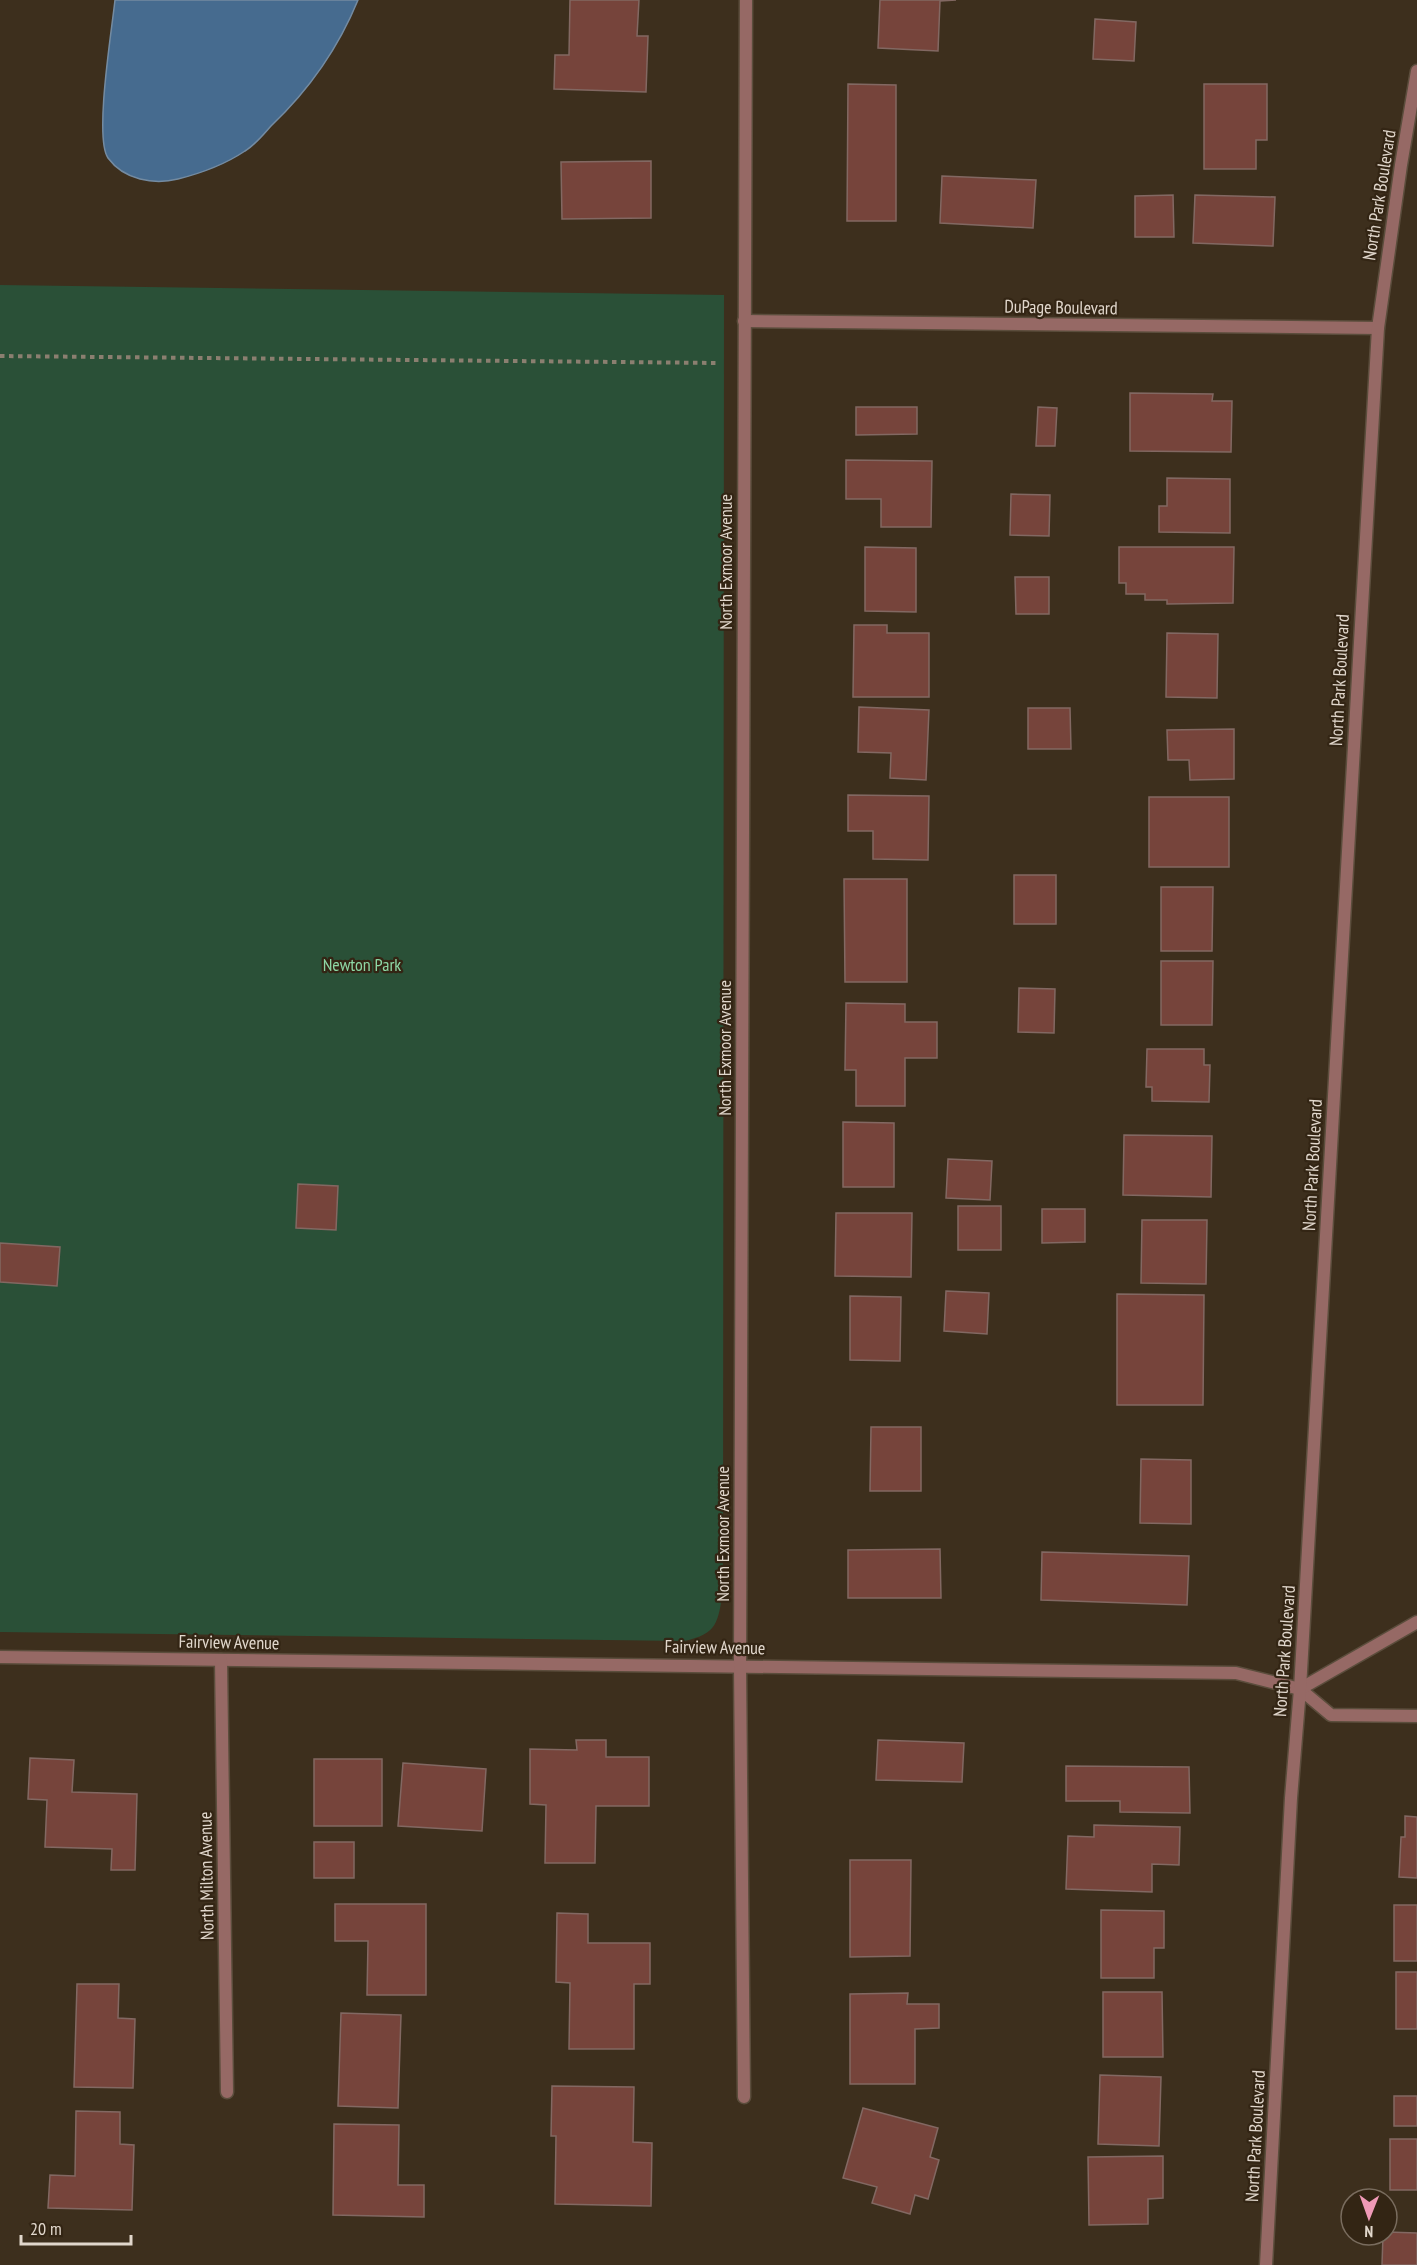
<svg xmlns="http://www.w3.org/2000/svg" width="1417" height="2265" viewBox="0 0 1417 2265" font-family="'PT Sans Narrow',sans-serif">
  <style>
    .green { fill: #2a5037 }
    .water { fill: #466b8f; stroke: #748ba1; stroke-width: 1.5 }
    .building { fill: #76443b; stroke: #826862; stroke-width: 1.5 }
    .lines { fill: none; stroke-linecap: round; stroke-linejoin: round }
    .minor-casing { stroke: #5b4d3c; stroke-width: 15 }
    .path { stroke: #8b7f70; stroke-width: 4; stroke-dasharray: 4.5 4.5; stroke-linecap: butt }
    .minor { stroke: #966965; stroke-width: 12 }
    .labels { text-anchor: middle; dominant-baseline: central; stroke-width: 4.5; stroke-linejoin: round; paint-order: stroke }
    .street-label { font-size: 18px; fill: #e1d7cc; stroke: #332514 }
    .park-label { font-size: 18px; fill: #8dd7a5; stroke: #332514 }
  </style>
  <rect width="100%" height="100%" fill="#3d2f1d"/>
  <!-- green -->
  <path class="green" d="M0,285l724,10 -1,1295c-5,32 -5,44 -39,51l-684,-9z"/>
  <!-- water -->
  <path class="water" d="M115,0h243c-20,49 -49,90 -87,126 -8,9 -16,19 -26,25 -21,14 -43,22 -67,28 -24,6 -54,1 -70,-21 -14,-20 4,-129 7,-158z"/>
  <!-- building -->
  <g class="building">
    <path d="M570,0h69l-2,36h11l-2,56 -92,-3 1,-34h14z"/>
    <path d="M880,0h76l-16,1 -2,50 -60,-3z"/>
    <path d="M1095,19l41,3 -2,39 -41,-2z"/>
    <path d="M848,84l48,1v136h-49z"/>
    <path d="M1204,84h63v56h-11v29h-52z"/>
    <path d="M651,161v57l-89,1 -1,-57z"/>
    <path d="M942,176l94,4 -3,48 -93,-5z"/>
    <path d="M1173,195l1,42h-39v-41z"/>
    <path d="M1195,195l80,2 -2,49 -80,-3z"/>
    <path d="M1130,393l83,1 -1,7h20l-1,51 -101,-1z"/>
    <path d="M856,407h61v27l-61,1z"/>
    <path d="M1038,407l19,1 -2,38h-19z"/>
    <path d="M846,460l86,1 -1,66h-50v-28h-35z"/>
    <path d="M1167,478l63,1v54l-71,-1v-26h8z"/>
    <path d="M1011,494l39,1 -1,41 -39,-1z"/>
    <path d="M865,547l51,1v64l-51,-1z"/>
    <path d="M1119,547h115l-1,56 -66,1v-4h-22v-6h-19v-11h-7z"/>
    <path d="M1015,577h34v37h-33z"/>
    <path d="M854,625h33v8h42v64h-76z"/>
    <path d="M1167,633l51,1 -1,64 -51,-1z"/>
    <path d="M859,707l70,3 -3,70 -36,-2 1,-25 -33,-1z"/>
    <path d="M1028,708h42l1,41h-43z"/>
    <path d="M1234,729v50l-44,1 -1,-20h-21l-1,-30z"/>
    <path d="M848,795l81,1 -1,64 -55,-1v-28h-25z"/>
    <rect x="1149" y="797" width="80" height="70"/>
    <rect x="1014" y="875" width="42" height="49"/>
    <path d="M844,879h63v103h-62z"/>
    <path d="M1161,887h52l-1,64h-51z"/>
    <path d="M1161,961h52l-1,64h-51z"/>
    <path d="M1019,988l36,1 -1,44 -36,-1z"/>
    <path d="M846,1003l59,1v18h32v36h-32v48h-49v-36h-11z"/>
    <path d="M1147,1049h57v16h6l-1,37 -57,-1v-14h-6z"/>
    <path d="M843,1122l51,1v64h-51z"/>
    <path d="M1124,1135l88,1 -1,61 -88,-2z"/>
    <path d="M948,1159l44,2 -2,39 -44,-2z"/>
    <path d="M298,1184l40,2 -2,44 -40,-2z"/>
    <rect x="958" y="1206" width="43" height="44"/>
    <path d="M1042,1209h43v33l-43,1z"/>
    <path d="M836,1213h76l-1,64 -76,-1z"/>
    <path d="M1142,1220h65l-1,64 -65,-1z"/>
    <path d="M0,1243l60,4 -3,39 -57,-4z"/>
    <path d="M946,1291l43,2 -2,41 -43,-3z"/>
    <path d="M1117,1294l87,1 -1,110h-86z"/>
    <path d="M850,1296l51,1 -1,64 -50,-1z"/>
    <path d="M871,1427h50v64h-51z"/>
    <path d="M1141,1459l50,1v64l-51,-1z"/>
    <path d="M940,1549l1,49h-93v-48z"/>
    <path d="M1042,1552l147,4 -2,49 -146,-5z"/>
    <path d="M576,1740h30v17h43v49h-53l-1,57h-50l1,-58 -16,-1v-55l47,1z"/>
    <path d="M878,1740l86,3 -2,39 -86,-2z"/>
    <path d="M30,1758l44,2 -2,32 65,2 -2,76h-24l1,-21 -67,-2 2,-47 -19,-1z"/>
    <rect x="314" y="1759" width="68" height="67"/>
    <path d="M403,1763l83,6 -4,62 -84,-5z"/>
    <path d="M1066,1766l123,1 1,46 -70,-1v-11h-54z"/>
    <path d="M1405,1816l12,1v61l-18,-1 2,-40h4z"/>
    <path d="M1094,1825l86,2 -1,38 -27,-1v28l-86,-3 2,-53 26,1z"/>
    <rect x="314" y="1842" width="40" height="36"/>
    <path d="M850,1860h61l-1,96 -60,1z"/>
    <path d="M335,1904h91v91h-59l1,-54h-33z"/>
    <rect x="1394" y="1905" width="23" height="56"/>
    <path d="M1101,1910l63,1v37h-10v30h-53z"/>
    <path d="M557,1913l31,1v29h62v41h-16v65h-65l1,-66 -14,-1z"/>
    <rect x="1396" y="1972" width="21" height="57"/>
    <path d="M77,1984h42l-1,34 17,1 -2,69 -59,-1z"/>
    <path d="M1103,1992h59l1,65h-60z"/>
    <path d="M908,1993l-1,11h32v24l-24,1v55h-65v-90z"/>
    <path d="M341,2013l60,2 -3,93 -60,-2z"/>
    <path d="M1100,2075l61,2 -2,69 -61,-2z"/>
    <path d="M552,2086l82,1 -1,55 19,1 -1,63 -96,-2 1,-68h-5z"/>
    <rect x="1394" y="2096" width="23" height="30"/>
    <path d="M863,2108l75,20 -8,29 9,3 -11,39 -13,-4 -5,19 -38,-11 5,-16 -34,-9z"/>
    <path d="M76,2111l44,1v32l14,1 -2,65 -84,-2 2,-33 25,1z"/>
    <path d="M334,2124l65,1 -1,60h26v32l-91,-2z"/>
    <rect x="1390" y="2139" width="27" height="51"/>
    <path d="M1163,2156v42l-15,1v25l-59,1 -1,-68z"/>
    <path d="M1387,2232l30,1v32h-35l1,-30h4z"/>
  </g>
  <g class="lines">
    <!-- minor casing -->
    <g class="minor-casing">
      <g id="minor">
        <path d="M744,321l634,7"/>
        <path d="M0,1657l1236,16 64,16 31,26 86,1"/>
        <path d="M221,1660l6,432"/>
        <path d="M1300,1689l117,-67"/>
        <path d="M744,2097l-4,-431 6,-1666"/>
        <path d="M1266,2265l25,-467 9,-109 78,-1361 23,-163 16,-94"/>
      </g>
    </g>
    <!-- path -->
    <path class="path" d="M0,356l719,7"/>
    <!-- minor -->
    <use href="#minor" class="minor"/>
  </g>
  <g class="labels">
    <!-- street labels -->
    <g class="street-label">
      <text transform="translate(1379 195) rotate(-81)">North Park Boulevard</text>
      <text transform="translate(1061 307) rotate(1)">DuPage Boulevard</text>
      <text transform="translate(725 562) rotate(-90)">North Exmoor Avenue</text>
      <text transform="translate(1339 680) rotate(-87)">North Park Boulevard</text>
      <text transform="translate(724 1048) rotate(-90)">North Exmoor Avenue</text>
      <text transform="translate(1312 1165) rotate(-87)">North Park Boulevard</text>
      <text transform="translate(722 1534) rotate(-90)">North Exmoor Avenue</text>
      <text transform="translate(229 1642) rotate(1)">Fairview Avenue</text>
      <text transform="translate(715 1647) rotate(1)">Fairview Avenue</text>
      <text transform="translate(1284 1651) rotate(-86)">North Park Boulevard</text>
      <text transform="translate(206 1876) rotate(-91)">North Milton Avenue</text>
      <text transform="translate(1255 2136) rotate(-87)">North Park Boulevard</text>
    </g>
    <!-- park labels -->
    <g class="park-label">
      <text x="362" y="964">Newton Park</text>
    </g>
  </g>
  <!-- north arrow -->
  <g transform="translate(1369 2217) rotate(181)"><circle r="28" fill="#332514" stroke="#796c5e" stroke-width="1.5"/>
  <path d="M0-4.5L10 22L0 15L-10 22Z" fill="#f09ab7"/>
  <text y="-9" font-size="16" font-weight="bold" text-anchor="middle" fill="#e1d7cc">N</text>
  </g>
  <!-- scale -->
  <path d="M21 2235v9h110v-9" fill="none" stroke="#e1d7cc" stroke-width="3"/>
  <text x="30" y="2235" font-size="18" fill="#e1d7cc" stroke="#332514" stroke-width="4.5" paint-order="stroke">20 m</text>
</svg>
